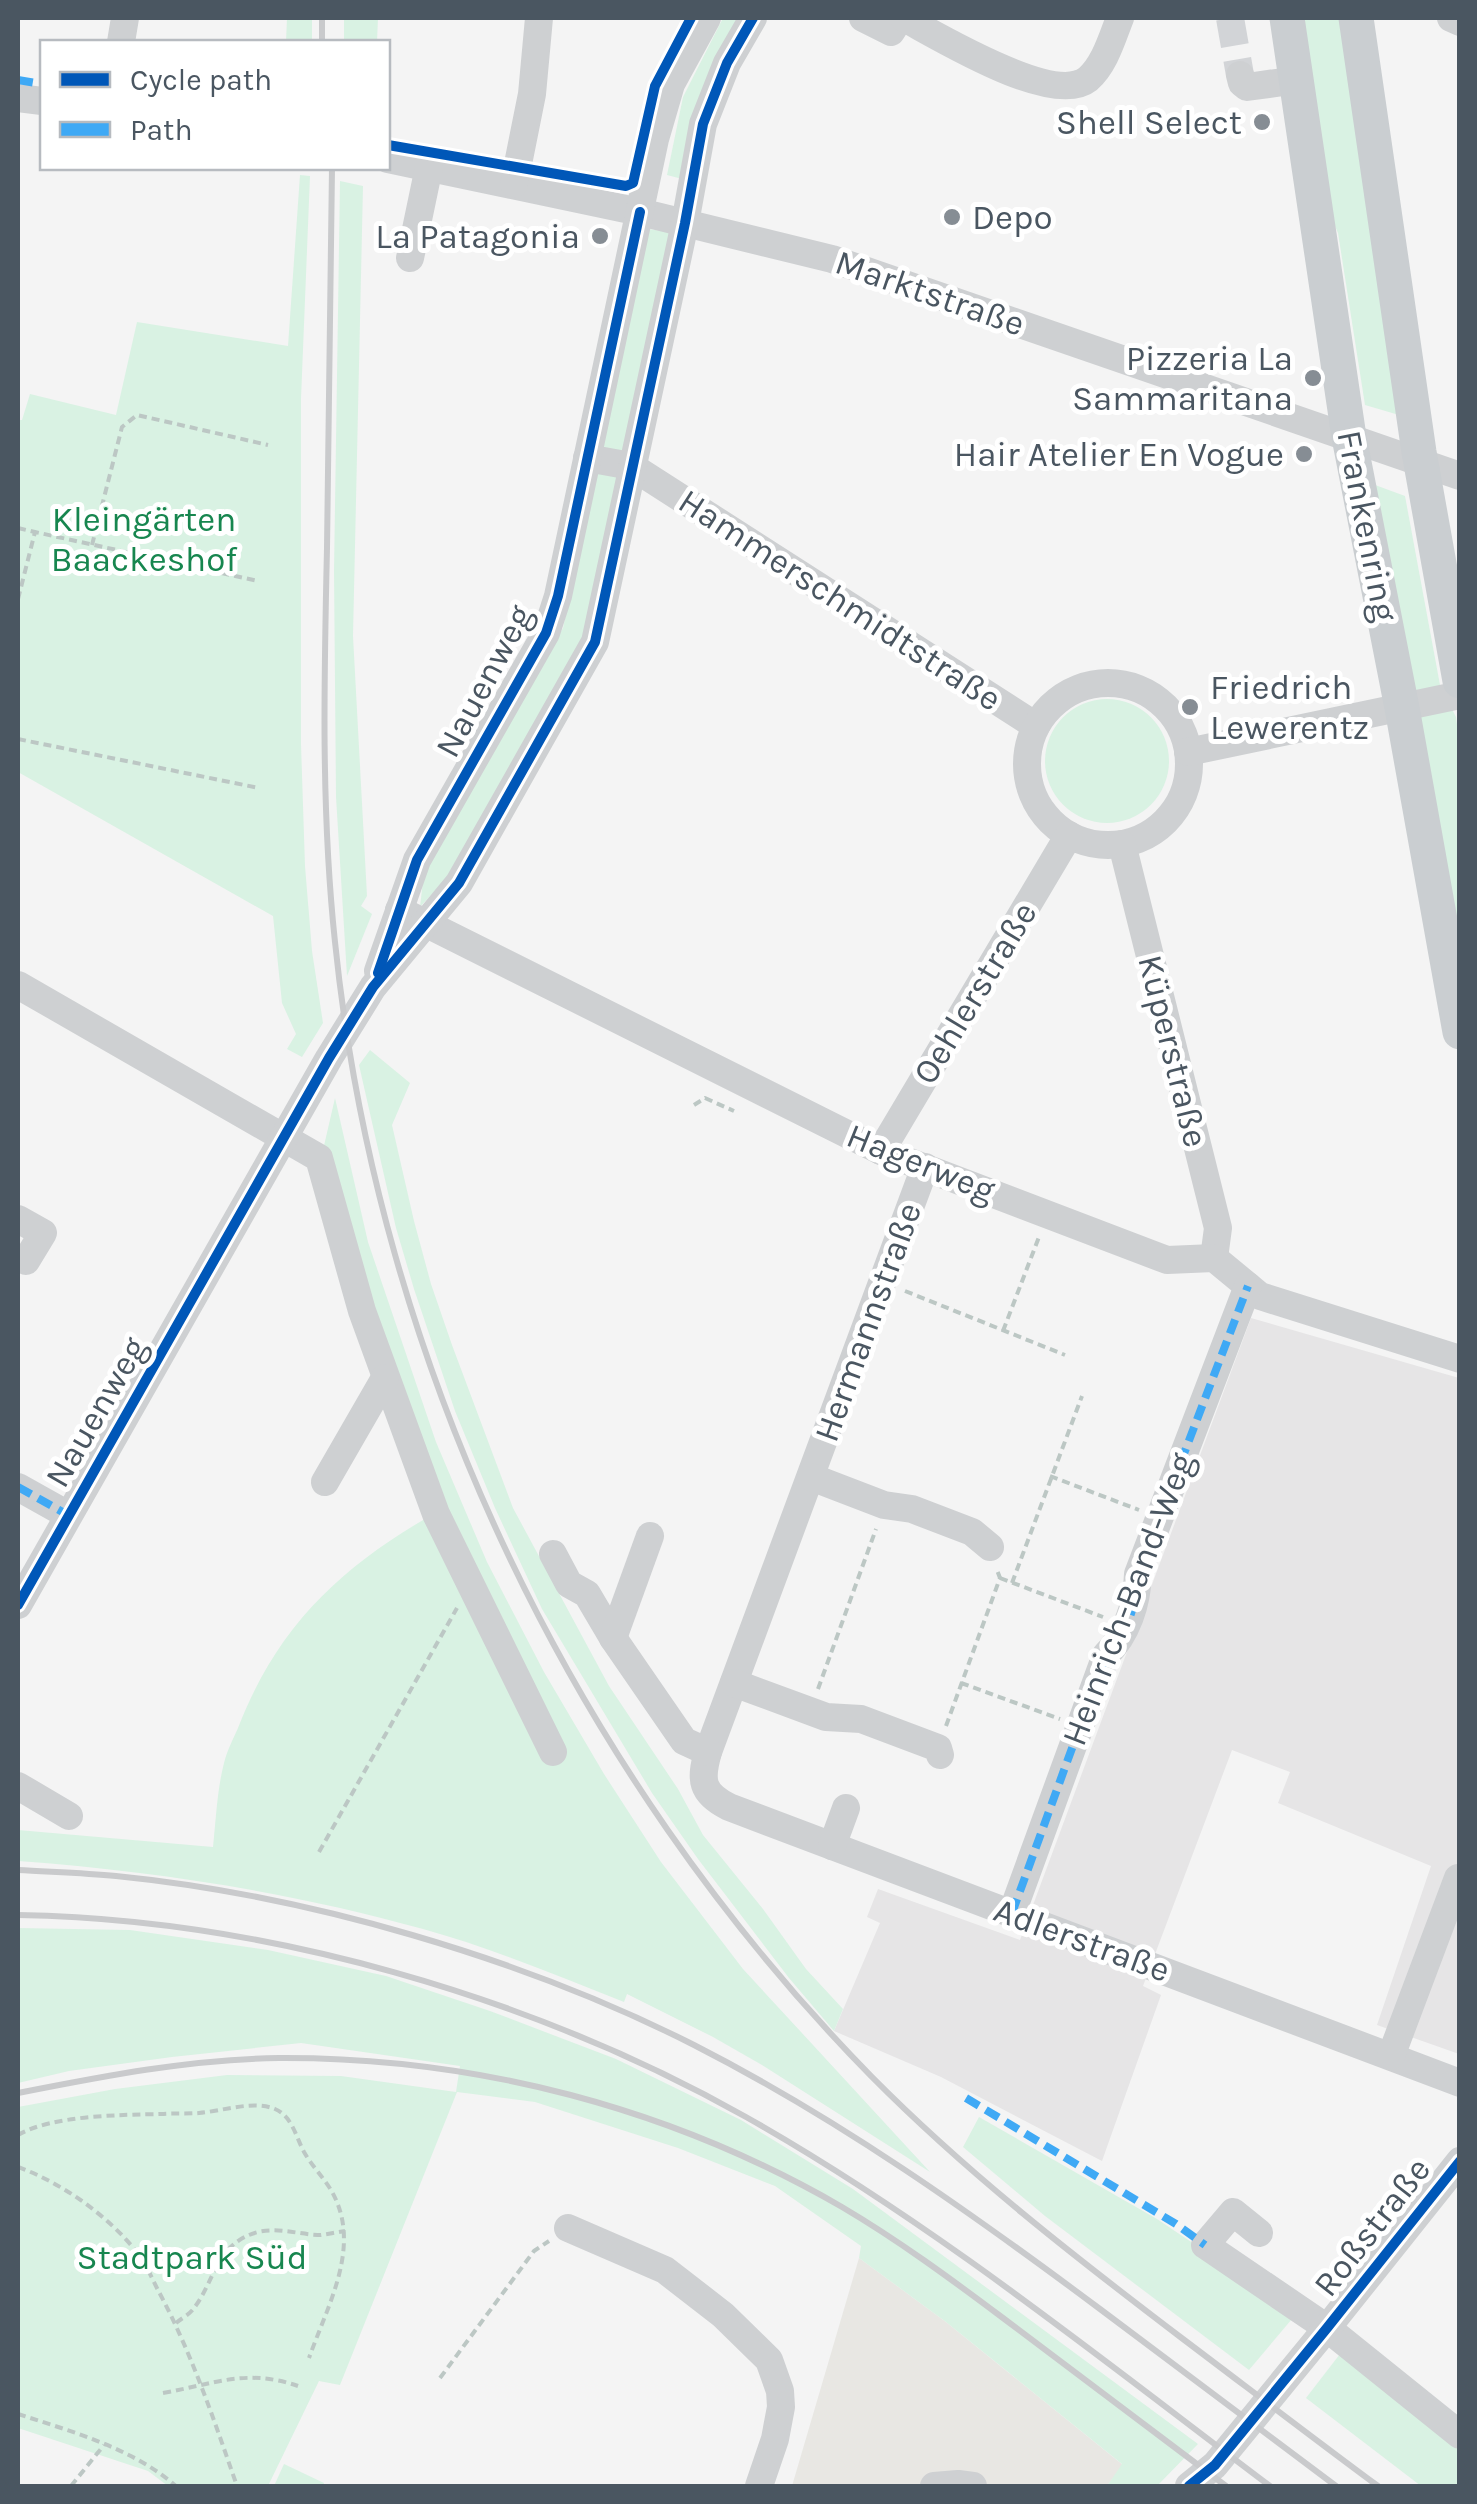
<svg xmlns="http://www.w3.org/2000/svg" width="1477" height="2504" viewBox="0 0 1477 2504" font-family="Karla,sans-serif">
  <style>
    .commercial { fill: #e8e7e3 }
    .education { fill: #e6e5e6 }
    .green { fill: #d9f2e3 }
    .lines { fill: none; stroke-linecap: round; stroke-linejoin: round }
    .minor-tunnel { stroke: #d2d4d7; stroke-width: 28; stroke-dasharray: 28 14; stroke-linecap: butt }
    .path { stroke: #bcc7c4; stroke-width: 4; stroke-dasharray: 8 5; stroke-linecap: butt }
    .minor { stroke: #ced0d2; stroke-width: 28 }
    .major { stroke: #caced1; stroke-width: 35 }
    .rail { stroke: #c9cacc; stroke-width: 6 }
    .quiet { stroke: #3fa9f5; stroke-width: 8; stroke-dasharray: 15 8; stroke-linecap: butt }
    .cycleway-casing { stroke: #fff; stroke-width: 16 }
    .cycleway { stroke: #0057b8; stroke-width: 10 }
    .poi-dot { fill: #868d94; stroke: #fff; stroke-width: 4 }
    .labels { text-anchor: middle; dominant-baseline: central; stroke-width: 10; stroke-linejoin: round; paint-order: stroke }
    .poi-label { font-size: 35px; fill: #4a5661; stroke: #fff; text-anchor: end }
    .street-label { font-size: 35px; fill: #4a5661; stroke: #fff }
    .park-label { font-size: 35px; fill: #17864f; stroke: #fff }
  </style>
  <rect width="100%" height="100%" fill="#f4f4f4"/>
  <!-- commercial -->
  <path class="commercial" d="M859,2258l87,64 177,143 -16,21h-315z"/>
  <!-- education -->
  <path class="education" d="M1251,1318l208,60v676l-82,-29 54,-159 -153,-63 12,-31 -58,-22 -89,236 18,9 -59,166 -161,-84 -107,-46 46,-108 -13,-6 11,-28 142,51z"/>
  <!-- green -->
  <g class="green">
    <path d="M287,18h25v24h-26z"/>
    <path d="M344,18h34l-1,24h-33z"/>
    <path d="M723,18h20l-57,162 -19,-5 16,-78z"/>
    <path d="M1296,18h46l57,397 -34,-10 -27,-172 -14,-32z"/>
    <path d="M300,175l10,1 -9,223v345l4,122 7,85 11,72 -21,34 -15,-8 9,-15 -14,-31 -9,-87 -255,-144v-352h4l8,-26 86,21 21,-93 151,24z"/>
    <path d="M340,181l23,5 -10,450 14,260 -6,10 11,8 -25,62 -11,-179 -2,-226z"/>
    <path d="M648,229l22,3 -86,410 -129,227 -35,38 5,-44 138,-235z"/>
    <path d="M1367,482l38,14 35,189 16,32 3,21v256z"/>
    <circle cx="1107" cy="761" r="62"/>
    <path d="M370,1050l40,33 -18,42 22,96 17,63 21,61 61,163 96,178 69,103 25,46 60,74 43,60 37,40 -9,22 -45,-53 -91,-119 -46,-66 -110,-184 -47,-101 -40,-97 -41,-122 -18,-61 -37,-163z"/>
    <path d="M335,1098l33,144 68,200 51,120 57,110 60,102 57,88 82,107 187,203 -168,-107 -49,-28 -86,-43 -3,8c-66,-26 -132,-54 -201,-73 -132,-37 -269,-58 -405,-68v-31l195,17c3,-27 4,-57 11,-84 3,-12 9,-24 14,-35 38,-99 101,-160 192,-212l4,-21 -111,-345z"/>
    <path d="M18,1928l112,2 138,20 118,26 104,35 126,48 125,61 112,69 345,255 -41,42h-50l15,-22 -176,-142 -87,-64 2,-12 -86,-60 -97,-38 -143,-46 -78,-10 -117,293 -21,-4 -51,105h-100l-20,-15 -130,-43v-321l97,-18 112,-14 114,1 115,16 4,-26 -159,-23 -129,14 -103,14 -51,12z"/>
    <path d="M979,2117l178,102 140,94 -48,57 -204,-154 -82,-69z"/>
    <path d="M1340,2354l119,94v38h-38l-115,-88z"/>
    <path d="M284,2464l40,19 -1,3h-49z"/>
  </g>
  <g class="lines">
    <!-- minor-tunnel -->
    <path class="minor-tunnel" d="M1230,18l10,57"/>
    <!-- path -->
    <g class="path">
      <path d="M18,528l17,4"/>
      <path d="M92,545l30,-118 15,-12 131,30"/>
      <path d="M18,599l17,-67 223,49"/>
      <path d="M18,739l241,49"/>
      <path d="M694,1105l11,-7 29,13"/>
      <path d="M905,1291l160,64"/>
      <path d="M1003,1331l36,-94"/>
      <path d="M1050,1476l89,34"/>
      <path d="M1000,1578l103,39"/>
      <path d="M1012,1583l70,-187"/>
      <path d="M961,1683l99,36"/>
      <path d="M818,1689l58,-160"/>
      <path d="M946,1726l54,-148 -3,-8"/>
      <path d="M319,1852l138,-244"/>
      <path d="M18,2135c34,-20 103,-20 143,-21 13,-1 26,0 38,-1 24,-2 54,-13 76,-4 17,7 21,28 29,43 8,14 19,25 27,38 32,55 -3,114 -22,168"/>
      <path d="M18,2167c44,16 89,48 118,84 10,12 16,28 23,41 33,62 55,128 78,194"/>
      <path d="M176,2323c6,-5 14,-9 18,-15 21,-27 22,-65 64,-76 21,-5 43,3 63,3 8,-1 16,-3 24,-4"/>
      <path d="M440,2378l94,-127 15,-10"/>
      <path d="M163,2393c51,-9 83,-25 135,-7"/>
      <path d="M18,2414c55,18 114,34 158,72"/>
      <path d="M71,2486l33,-41"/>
    </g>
    <!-- minor -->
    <g class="minor">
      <path d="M863,18l28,14 9,-14"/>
      <path d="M904,18c34,18 149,89 184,61 17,-15 24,-41 32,-61"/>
      <path d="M1451,18l9,4"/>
      <path d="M121,42l4,-24"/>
      <path d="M1240,75l2,8 5,4 50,-7"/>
      <path d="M18,98l24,3"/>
      <path d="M388,159l252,53 192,47 628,217"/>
      <path d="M514,184l18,-90 7,-76"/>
      <path d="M410,258l19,-91"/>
      <path d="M587,458l44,8 405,260"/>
      <circle cx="1108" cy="764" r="81"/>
      <path d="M1188,752l272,-57"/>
      <path d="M1122,844l96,384 -4,30"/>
      <path d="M399,910l482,241 286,109 47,-2 46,38 200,63"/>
      <path d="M378,971l39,-111 129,-227 12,-37 97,-457 16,-55 36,-66"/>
      <path d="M18,985l301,173 43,153 74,203 117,238"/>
      <path d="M881,1151l188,-316"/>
      <path d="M925,1167l-217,585c-8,28 -7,41 21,55l731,276"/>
      <path d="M18,1219l25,14 -17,28"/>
      <path d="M811,1477l73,28 28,4 60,23 18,15"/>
      <path d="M325,1482l60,-104"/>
      <path d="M18,1487l50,28"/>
      <path d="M553,1554l16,30 18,10 26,44 71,103 24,11"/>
      <path d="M18,1605l311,-547 44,-71 86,-104 136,-241 90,-419 18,-99 24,-61 26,-45"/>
      <path d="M613,1638l37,-102"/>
      <path d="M734,1683l92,34 35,2 77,29 2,7"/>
      <path d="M18,1786l51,30"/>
      <path d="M832,1846l14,-38"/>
      <path d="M1012,1913l94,-258c21,-21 31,-51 32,-81l110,-288"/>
      <path d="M1391,2056l67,-178"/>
      <path d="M568,2228l97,42 58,45 46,45 11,31 1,16 -6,32 -16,47"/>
      <path d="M1259,2233l-26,-21 -28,33 122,83 133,107"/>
      <path d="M934,2486l24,-2 15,2"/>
      <path d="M1189,2486l26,-21 112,-137 133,-167"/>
    </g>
    <!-- major -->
    <g class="major">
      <path d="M1287,18l62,419 53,271 58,324"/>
      <path d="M1356,18l63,434 41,229"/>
    </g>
    <!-- rail -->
    <g class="rail">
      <path d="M322,42v-24"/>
      <path d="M332,168c-2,126 -3,253 -5,380 -3,132 -6,263 8,394 43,423 239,831 536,1134 96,97 204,181 312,263 65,49 130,99 195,147"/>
      <path d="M18,1870c32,2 65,3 98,6 190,19 407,82 578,169 145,74 276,167 406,264 78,59 157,118 236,177"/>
      <path d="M18,1915c246,4 513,81 728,202 186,105 354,241 524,369"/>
      <path d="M18,2093c86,-17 173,-34 261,-35 198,-1 392,50 563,149 56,33 109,72 161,111 75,56 149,112 223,168"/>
    </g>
    <!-- quiet -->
    <g class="quiet">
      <path d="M18,80l24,4"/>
      <path d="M18,1487l50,28"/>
      <path d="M1012,1913l94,-258c21,-21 31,-51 32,-81l110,-288"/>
      <path d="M966,2098l210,126 29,21"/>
    </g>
    <!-- cycleway casing -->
    <g class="cycleway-casing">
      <g id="cycleway">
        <path d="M388,145l238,41 7,-3 22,-97 36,-68"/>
        <path d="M378,973l39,-113 129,-227 12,-37 82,-384"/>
        <path d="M18,1605l311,-547 44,-71 86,-104 136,-241 90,-419 18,-99 24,-61 26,-45"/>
        <path d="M1189,2486l26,-21 112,-137 133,-167"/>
      </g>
    </g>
    <!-- cycleway -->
    <use href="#cycleway" class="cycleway"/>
  </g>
  <!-- markers -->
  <g class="poi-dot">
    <circle cx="1262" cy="122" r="10"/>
    <circle cx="952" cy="217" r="10"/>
    <circle cx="600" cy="236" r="10"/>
    <circle cx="1313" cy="378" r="10"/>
    <circle cx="1304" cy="454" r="10"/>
    <circle cx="1190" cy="707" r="10"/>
  </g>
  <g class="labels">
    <!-- poi labels -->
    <g class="poi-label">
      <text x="1242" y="122">Shell Select</text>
      <text x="972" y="217" text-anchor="start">Depo</text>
      <text x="580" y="236">La Patagonia</text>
      <text x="1293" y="358">Pizzeria La<tspan x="1293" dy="40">Sammaritana</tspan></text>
      <text x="1284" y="454">Hair Atelier En Vogue</text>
      <text x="1210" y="687" text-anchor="start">Friedrich<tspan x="1210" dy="40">Lewerentz</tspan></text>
    </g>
    <!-- street labels -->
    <g class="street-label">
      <text transform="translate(930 293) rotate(19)">Marktstraße</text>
      <text transform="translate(1367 526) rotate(79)">Frankenring</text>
      <text transform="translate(840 600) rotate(33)">Hammerschmidtstraße</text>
      <text transform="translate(484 681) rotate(-62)">Nauenweg</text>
      <text transform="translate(975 993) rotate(-59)">Oehlerstraße</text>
      <text transform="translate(1173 1051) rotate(76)">Küperstraße</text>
      <text transform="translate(921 1163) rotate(22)">Hagerweg</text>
      <text transform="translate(868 1322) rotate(-70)">Hermannstraße</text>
      <text transform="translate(96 1412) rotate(-60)">Nauenweg</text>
      <text transform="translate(1128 1599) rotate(-69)">Heinrich-Band-Weg</text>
      <text transform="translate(1082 1940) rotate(20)">Adlerstraße</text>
      <text transform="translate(1372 2227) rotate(-52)">Roßstraße</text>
    </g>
    <!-- park labels -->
    <g class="park-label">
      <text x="144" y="519">Kleingärten<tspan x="144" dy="40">Baackeshof</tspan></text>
      <text x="192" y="2257">Stadtpark Süd</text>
    </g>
  </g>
  <!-- border -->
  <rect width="1477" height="2504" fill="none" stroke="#4a5661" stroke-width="40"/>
  <!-- legend -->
  <rect x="40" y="40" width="350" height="130" fill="#ffffff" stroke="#b7bbc0" stroke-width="2.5"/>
  <rect x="60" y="72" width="50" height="15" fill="#0057b8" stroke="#b7bbc0" stroke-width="2.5"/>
  <text x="130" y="90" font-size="30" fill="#4a5661">Cycle path</text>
  <rect x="60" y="122" width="50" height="15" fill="#3fa9f5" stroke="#b7bbc0" stroke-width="2.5"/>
  <text x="130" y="140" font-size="30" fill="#4a5661">Path</text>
</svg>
